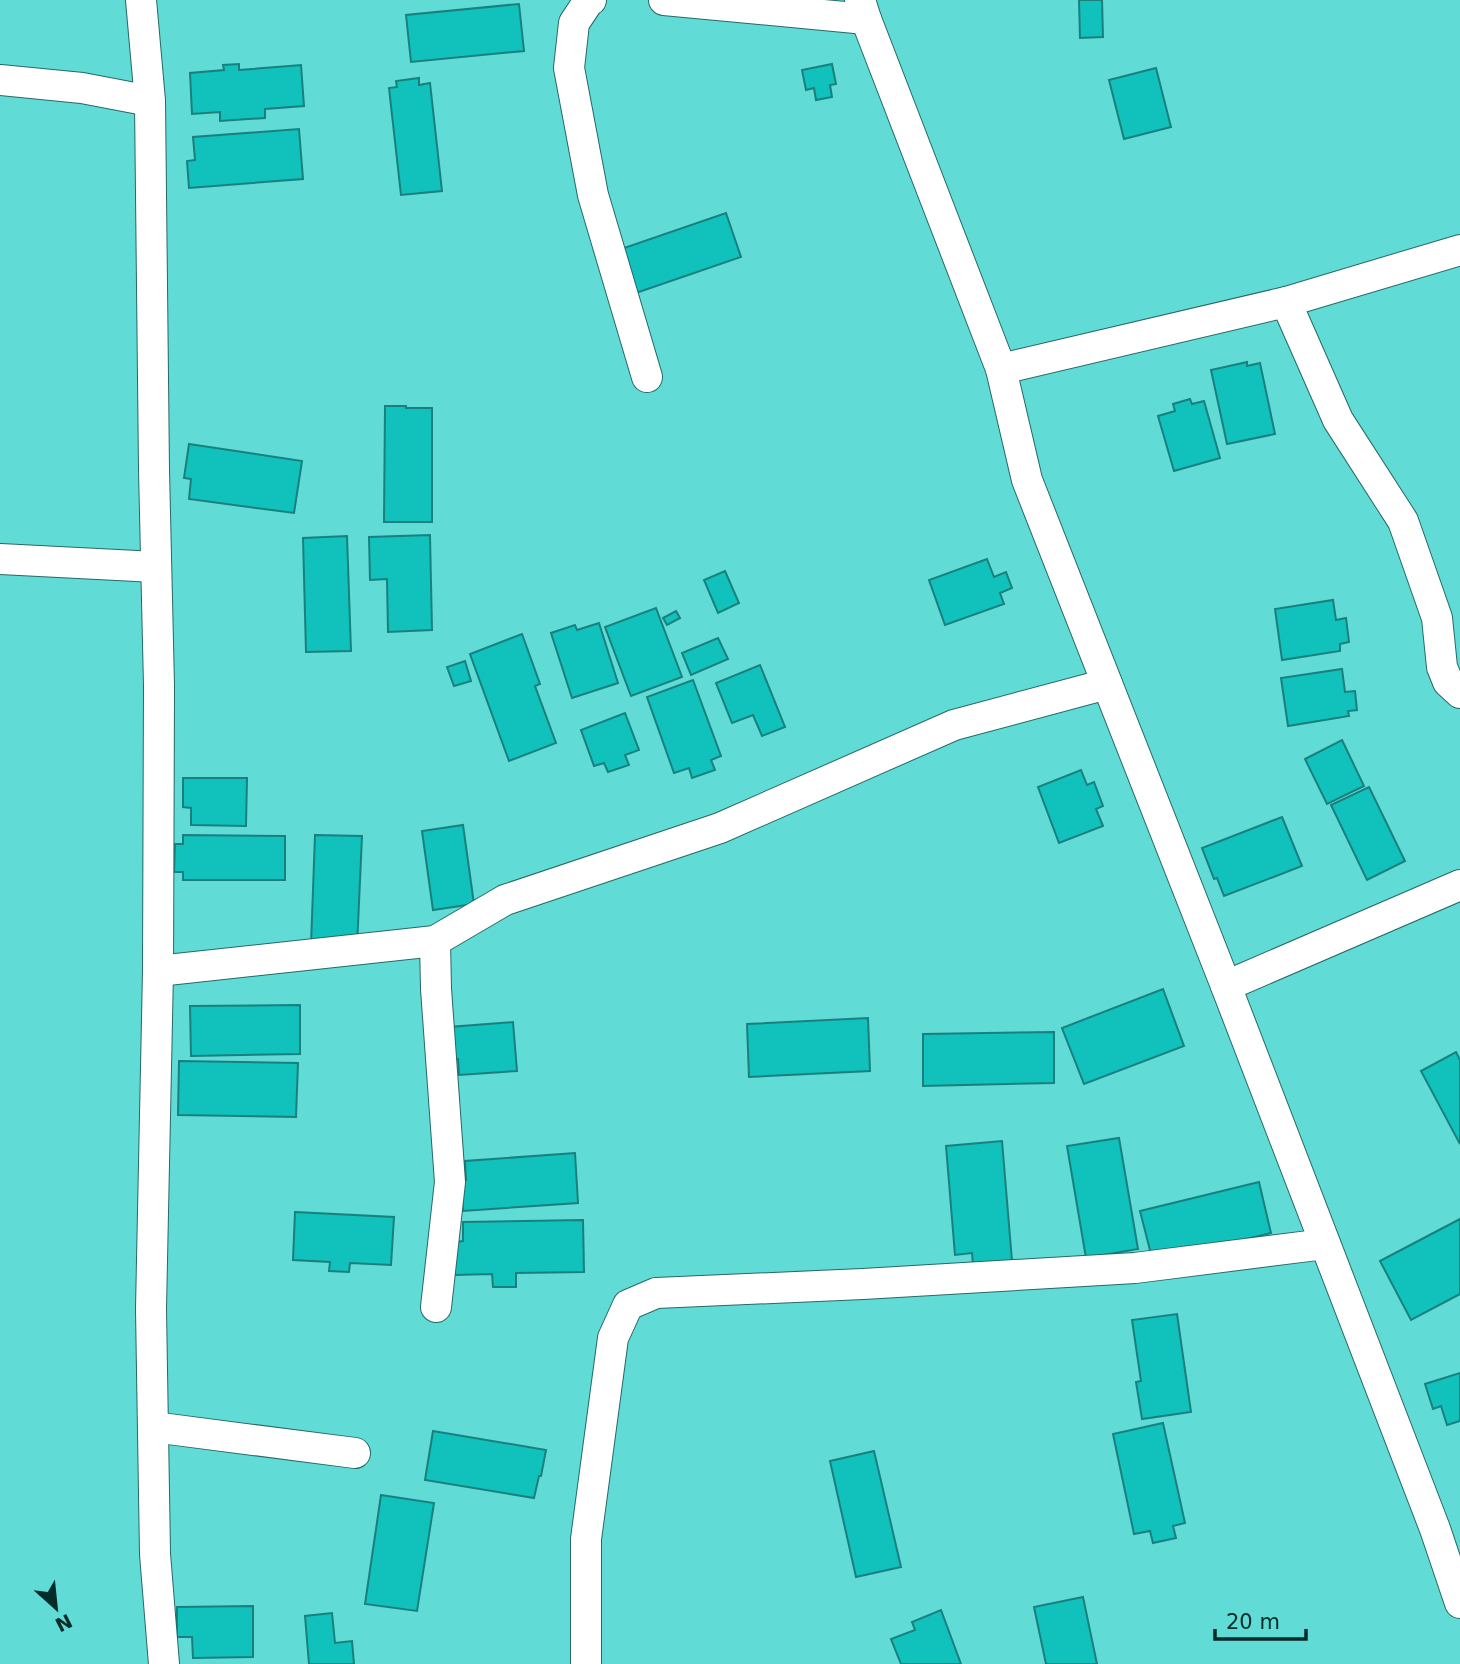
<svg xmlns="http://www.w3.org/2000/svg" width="1460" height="1664" viewBox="0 0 1460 1664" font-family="'DejaVu Sans',sans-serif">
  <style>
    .building { fill: #11c1bc; stroke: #19807d; stroke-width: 2 }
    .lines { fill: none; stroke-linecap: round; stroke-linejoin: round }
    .minor-casing { stroke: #276966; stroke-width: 32 }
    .minor { stroke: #fff; stroke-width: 30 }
  </style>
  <rect width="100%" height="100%" fill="#60dbd6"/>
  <!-- building -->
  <g class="building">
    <path d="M1079,0h23l1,37 -23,1z"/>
    <path d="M519,4l5,47 -113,11 -5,-47z"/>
    <path d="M239,64v6l62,-5 3,41 -39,3v9l-45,3v-9l-28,2 -2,-41 34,-3 -1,-5z"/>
    <path d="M832,64l4,20 -6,1 2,12 -16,3 -2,-12 -8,2 -4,-20z"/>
    <path d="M1156,68l15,59 -47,12 -15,-59z"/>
    <path d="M419,78v7l11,-2 12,108 -41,4 -12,-107 8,-1 -1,-6z"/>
    <path d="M299,129l4,50 -114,9 -2,-27 8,-1 -2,-23z"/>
    <path d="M726,213l15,44 -105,36 -15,-44z"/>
    <path d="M1247,362v4l13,-3 15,71 -48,10 -16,-74z"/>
    <path d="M1190,399l2,5 12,-3 16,57 -46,13 -16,-55 17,-5 -2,-7z"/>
    <path d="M385,406h21v2h26v114h-48z"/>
    <path d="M189,444l113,17 -8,52 -105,-14 2,-20 -7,-1z"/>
    <path d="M430,535l2,95 -44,2 -1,-53 -17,1 -1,-43z"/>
    <path d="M347,536l4,115 -45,1 -3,-114z"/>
    <path d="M987,559l7,18 12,-5 6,16 -12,5 4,11 -59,21 -16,-45z"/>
    <path d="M725,571l14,32 -21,10 -14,-33z"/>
    <path d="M1333,600l3,20 10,-2 3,24 -9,2v7l-58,9 -7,-51z"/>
    <path d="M656,608l26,69 -51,19 -26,-69z"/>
    <path d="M676,611l4,7 -13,7 -4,-7z"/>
    <path d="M599,623l19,60 -46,15 -21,-65 24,-8 2,5z"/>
    <path d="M522,634l18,50 -5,2 21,57 -47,18 -39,-107z"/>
    <path d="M718,638l10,21 -37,16 -9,-22z"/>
    <path d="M465,661l6,20 -17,5 -7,-19z"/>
    <path d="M760,665l25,62 -23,9 -9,-21 -21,8 -16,-40z"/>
    <path d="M1342,669l3,23 10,-1 2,19 -9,1 1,5 -61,10 -7,-48z"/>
    <path d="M693,680l28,76 -10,4 4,10 -23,8 -3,-10 -15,5 -27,-76z"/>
    <path d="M625,713l14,37 -14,5 4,10 -21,7 -4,-9 -10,3 -13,-36z"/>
    <path d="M1342,740l22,46 -37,18 -22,-45z"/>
    <path d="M1081,770l6,15 7,-3 9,24 -7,3 7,17 -44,17 -21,-56z"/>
    <path d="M183,778h64l-1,48 -55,-1v-17l-8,-1z"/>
    <path d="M1369,787l36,74 -38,19 -36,-75z"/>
    <path d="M1282,817l20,49 -78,30 -7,-18 -3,1 -12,-31z"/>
    <path d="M463,825l11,79 -41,6 -11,-79z"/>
    <path d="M183,835l102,1v44h-102v-8h-9l1,-28h8z"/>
    <path d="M315,835l47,1 -5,111 -46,-2z"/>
    <path d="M1163,989l21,57 -100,38 -22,-56z"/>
    <path d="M300,1005v49l-109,2 -1,-50z"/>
    <path d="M868,1018l2,53 -121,6 -2,-53z"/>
    <path d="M513,1022l4,49 -58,4 -1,-16h-7l-2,-32z"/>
    <path d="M1054,1032v51l-131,3v-52z"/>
    <path d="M1456,1052l4,8v84l-39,-73z"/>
    <path d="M179,1061l119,2 -2,54 -118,-2z"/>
    <path d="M1119,1138l19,111 -52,9 -19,-112z"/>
    <path d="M1002,1141l10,120 -39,4 -1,-12 -17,2 -9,-109z"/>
    <path d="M575,1153l3,50 -115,8 -2,-31h5l-1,-19z"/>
    <path d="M1259,1182l12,51 -118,29 -13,-51z"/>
    <path d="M295,1212l99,5 -3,48 -41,-2 -1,9 -20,-1 1,-9 -37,-2z"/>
    <path d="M1460,1219v75l-49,26 -31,-59z"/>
    <path d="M583,1220l1,52 -68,1v14h-23l-1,-13 -37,1v-33l8,-1v-19z"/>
    <path d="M1177,1314l14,98 -49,7 -6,-37 5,-1 -9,-61z"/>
    <path d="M1460,1373v48l-13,4 -6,-19 -8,3 -8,-25z"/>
    <path d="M1163,1423l22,100 -12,3 3,12 -23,5 -3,-12 -16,3 -21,-100z"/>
    <path d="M433,1431l113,19 -5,26h-2l-5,22 -109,-18z"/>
    <path d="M874,1451l27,116 -45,10 -26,-116z"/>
    <path d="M381,1495l53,8 -17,108 -52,-7z"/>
    <path d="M1083,1597l14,67h-51l-12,-57z"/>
    <path d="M253,1606v51l-60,1 -1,-21h-15v-30z"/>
    <path d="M941,1610l20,54h-60l-10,-25 24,-9 -3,-8z"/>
    <path d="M332,1613l3,30 17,-2 2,23h-45l-4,-48z"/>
  </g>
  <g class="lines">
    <!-- minor casing -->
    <g class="minor-casing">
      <g id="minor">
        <path d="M141,0l9,101 4,369 5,216 -1,285 277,-30"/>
        <path d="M591,0l-3,2 -14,21 -5,45 24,127 54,182"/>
        <path d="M664,0l202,19"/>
        <path d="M860,0l6,19 135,350 285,-67 174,-52"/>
        <path d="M0,80l82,8 68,13"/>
        <path d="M1286,302l52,118 65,101 34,97 5,49 6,15 12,11"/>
        <path d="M1001,369l26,111 199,506 209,543 25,74"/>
        <path d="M0,559l156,8"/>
        <path d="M158,971l-7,338 4,245 9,110"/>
        <path d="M1226,986l234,-101"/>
        <path d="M436,1307l14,-125 -14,-193 -1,-48 70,-41 215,-72 234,-103 153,-41"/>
        <path d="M153,1427l202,26"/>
        <path d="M586,1664v-125l27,-201 15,-33 28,-12 207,-9 272,-16 190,-24"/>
      </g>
    </g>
    <!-- minor -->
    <use href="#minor" class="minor"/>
  </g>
  <!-- north arrow -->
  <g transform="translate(56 1608) rotate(153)" stroke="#60dbd6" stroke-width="5" paint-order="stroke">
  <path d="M0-5L12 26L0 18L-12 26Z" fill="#022b2a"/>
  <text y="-10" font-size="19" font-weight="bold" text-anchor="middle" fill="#022b2a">N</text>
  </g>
  <!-- scale -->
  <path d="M1215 1629v10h91v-10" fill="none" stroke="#022b2a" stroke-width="3.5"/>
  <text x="1226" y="1629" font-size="21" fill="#022b2a" stroke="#60dbd6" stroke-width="5" paint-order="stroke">20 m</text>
</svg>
